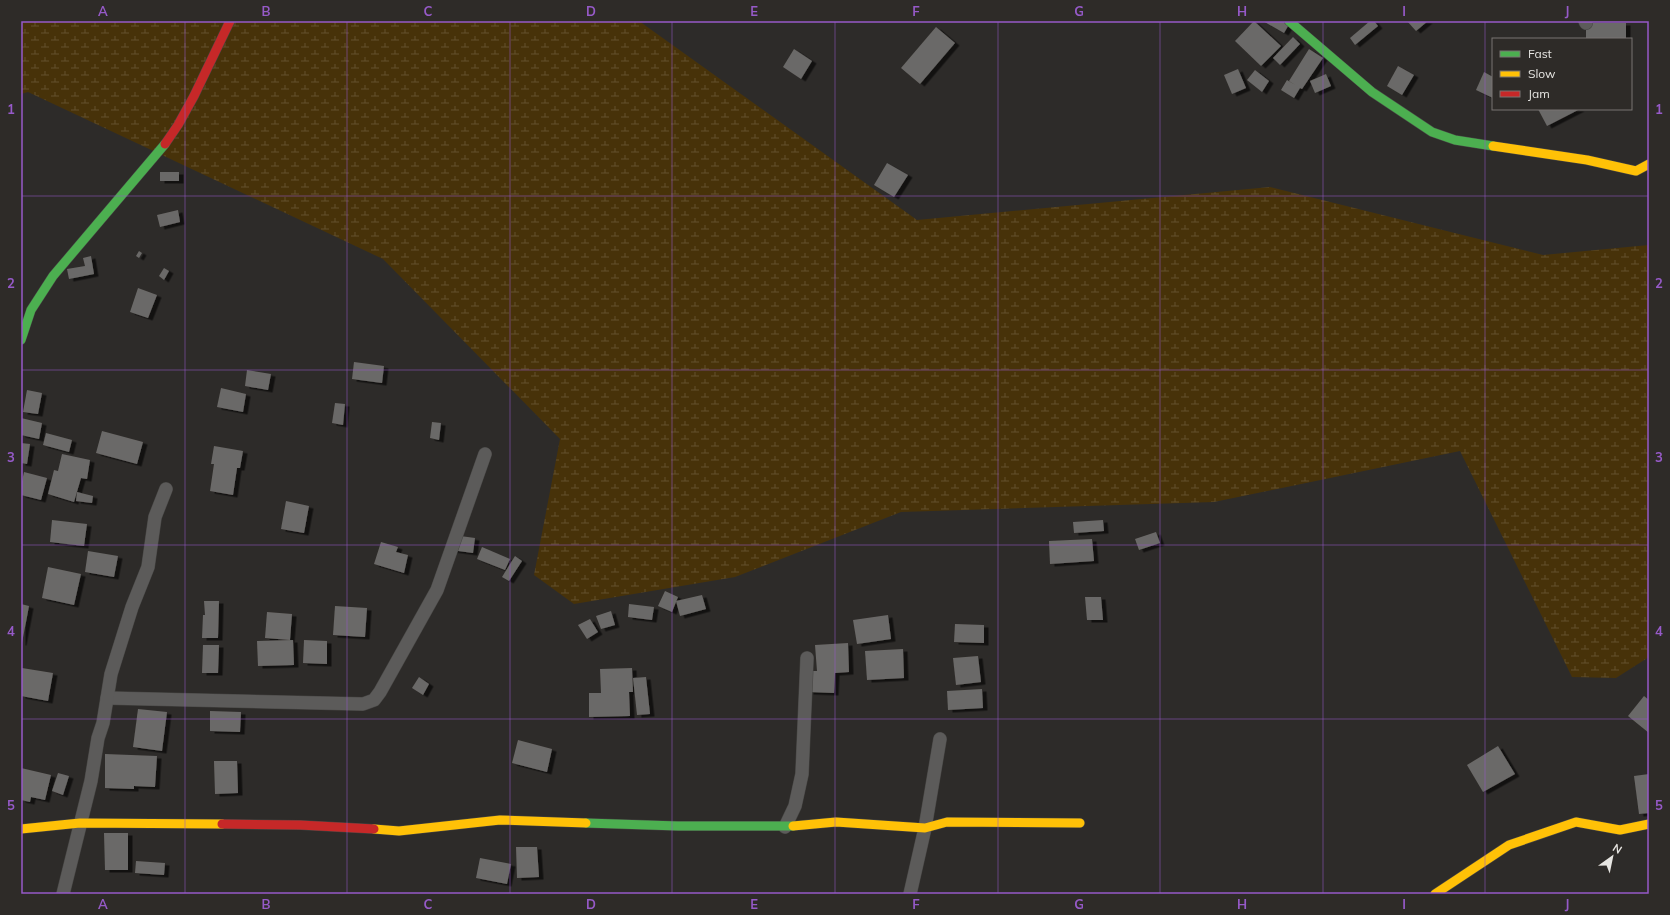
<svg xmlns="http://www.w3.org/2000/svg" width="1670" height="915" viewBox="0 0 1670 915" font-family="Mulish,sans-serif">
  <style>
    .wetland { fill: url(#wetland-marsh) }
    .building { fill: #6b6967; filter: url(#shadow) }
    .lines { fill: none; stroke-linecap: round; stroke-linejoin: round }
    .street-casing { stroke: #474644; stroke-width: 14 }
    .fast-casing { stroke: #474644; stroke-width: 10 }
    .slow-casing { stroke: #474644; stroke-width: 10 }
    .jam-casing { stroke: #474644; stroke-width: 10 }
    .street { stroke: #5c5b5a; stroke-width: 13 }
    .fast { stroke: #4caf50; stroke-width: 9 }
    .slow { stroke: #ffc107; stroke-width: 9 }
    .jam { stroke: #c62828; stroke-width: 9 }
    .grid { fill: none; stroke: #965ac8; stroke-width: 1; stroke-opacity: 0.55 }
    .neatline { fill: none; stroke: #965ac8; stroke-width: 1.5 }
    .grid-label { font-size: 13px; text-anchor: middle; font-weight: bold; fill: #965ac8 }
  </style>
  <defs>
    <pattern id="wetland-marsh" width="20" height="14" patternUnits="userSpaceOnUse"><rect width="20" height="14" fill="#473209"/><path d="M1 5h8M5 5V1M11 12h8M15 12V8" fill="none" stroke="#62502d"/></pattern>
    <filter id="shadow"><feDropShadow dx="4.5" dy="2.5" stdDeviation="0" flood-color="#0009"/></filter>
  </defs>
  <rect width="100%" height="100%" fill="#2d2b29"/>
  <!-- wetland -->
  <path class="wetland" d="M21,21h618l278,199 353,-33 273,68 106,-10v412l-33,21 -44,-1 -112,-226 -246,51 -313,10 -166,65 -161,27 -40,-29 26,-136 -177,-180 -355,-167 -7,2z"/>
  <!-- building -->
  <g class="building">
    <path d="M1254,21l27,25 -20,20 -26,-25z"/>
    <path d="M1263,21h28l-7,12z"/>
    <path d="M1370,21h4l4,5 -23,19 -5,-7z"/>
    <path d="M1407,21h21l-12,10z"/>
    <rect x="1586" y="23" width="40" height="16"/>
    <path d="M936,27l19,16 -35,41 -19,-16z"/>
    <path d="M1293,37l7,7 -20,21 -7,-7z"/>
    <path d="M794,49l18,12 -11,18 -18,-12z"/>
    <path d="M1309,49l14,9 -21,31 -2,-1 -6,10 -13,-8 6,-10 8,5 -6,-4z"/>
    <path d="M1398,66l16,9 -12,20 -15,-9z"/>
    <path d="M1238,69l8,19 -14,6 -8,-19z"/>
    <path d="M1255,70l14,11 -7,11 -15,-12z"/>
    <path d="M1484,72l9,5v21l-17,-8z"/>
    <path d="M1326,74l5,12 -16,7 -5,-12z"/>
    <path d="M1538,109h42l-33,17z"/>
    <path d="M887,163l21,12 -14,22 -20,-12z"/>
    <rect x="160" y="172" width="19" height="9"/>
    <path d="M178,210l2,12 -20,5 -3,-12z"/>
    <path d="M139,251l3,2 -3,5 -3,-2z"/>
    <path d="M91,256l3,18 -25,5 -2,-10 18,-3 -2,-8z"/>
    <path d="M164,268l5,3 -5,9 -5,-4z"/>
    <path d="M138,288l19,7 -9,23 -18,-6z"/>
    <path d="M354,362l30,4 -2,17 -30,-4z"/>
    <path d="M247,370l24,4 -3,16 -23,-4z"/>
    <path d="M221,388l25,6 -3,18 -26,-5z"/>
    <path d="M27,390l15,3 -4,21 -15,-2z"/>
    <path d="M335,403l10,1 -2,21 -11,-2z"/>
    <path d="M21,418l21,5 -3,16 -18,-4z"/>
    <path d="M432,422l9,1 -2,17 -9,-2z"/>
    <path d="M102,431l41,11 -6,22 -41,-11z"/>
    <path d="M46,433l26,7 -3,12 -26,-7z"/>
    <path d="M21,443l9,1 -3,20 -6,-1z"/>
    <path d="M214,446l29,5 -3,17h-3l-4,27 -23,-4 4,-27h-3z"/>
    <path d="M62,454l28,6 -3,19 -6,-1 -7,24 -26,-8 6,-24 4,1z"/>
    <path d="M24,472l23,6 -6,22 -20,-5v-9z"/>
    <path d="M77,492l16,4 -1,7 -16,-2z"/>
    <path d="M286,501l23,5 -5,27 -23,-4z"/>
    <path d="M52,520l35,4 -3,22 -34,-4z"/>
    <path d="M1103,520l1,11 -30,2 -1,-11z"/>
    <path d="M1156,532l4,11 -21,7 -4,-11z"/>
    <path d="M453,535l22,3 -2,15 -22,-3z"/>
    <path d="M1092,539l2,22 -44,3 -1,-23z"/>
    <path d="M381,542l17,5 -2,5 12,3 -4,18 -30,-9z"/>
    <path d="M482,547l28,12 -5,11 -28,-11z"/>
    <path d="M88,551l30,5 -4,21 -29,-5z"/>
    <path d="M515,556l7,5 -13,20 -7,-4z"/>
    <path d="M48,567l33,7 -7,31 -32,-7z"/>
    <path d="M665,591l13,6 -6,15 -14,-6z"/>
    <path d="M702,595l4,14 -26,7 -4,-15z"/>
    <path d="M1085,597h16l2,23h-16z"/>
    <path d="M204,601h15l-1,37h-16l1,-23h2z"/>
    <path d="M21,604l8,2 -7,37h-1z"/>
    <path d="M629,604l25,3 -2,13 -24,-3z"/>
    <path d="M335,606l32,2 -2,29 -32,-2z"/>
    <path d="M611,611l4,14 -14,4 -5,-13z"/>
    <path d="M267,612l25,2 -2,26 -25,-2z"/>
    <path d="M888,615l3,24 -34,5 -4,-24z"/>
    <path d="M590,619l8,13 -11,7 -9,-14z"/>
    <path d="M955,624l29,1v18l-30,-1z"/>
    <path d="M293,640l1,25 -36,1 -1,-25z"/>
    <path d="M304,640l23,1v23l-24,-1z"/>
    <path d="M848,643l1,29 -14,1 -1,20 -25,-1 2,-21h6l-2,-26z"/>
    <path d="M203,645h16l-1,28h-16z"/>
    <path d="M903,649l1,29 -37,2 -2,-29z"/>
    <path d="M978,656l3,26 -25,3 -3,-27z"/>
    <path d="M22,668l31,5 -5,28 -27,-5z"/>
    <path d="M632,668l1,24h-4l1,24 -41,1v-24h12l-1,-24z"/>
    <path d="M419,677l10,7 -6,11 -11,-7z"/>
    <path d="M646,677l4,37 -13,1 -4,-37z"/>
    <path d="M982,689l1,19 -35,2 -1,-19z"/>
    <path d="M1644,696l5,4v33l-21,-17z"/>
    <path d="M138,709l29,3 -5,39 -29,-4z"/>
    <path d="M210,711l31,1 -1,20 -30,-1z"/>
    <path d="M518,740l34,9 -5,23 -35,-9z"/>
    <path d="M1498,746l17,28 -32,18 -16,-27z"/>
    <path d="M105,754l52,2 -2,31 -21,-1v3l-29,-1z"/>
    <path d="M214,761h23l1,32 -23,1z"/>
    <path d="M21,768l30,7 -6,25 -14,-3 -1,5 -9,-2z"/>
    <path d="M58,773l11,3 -6,19 -11,-4z"/>
    <path d="M1649,774v39l-10,1 -5,-38z"/>
    <path d="M104,833h24v37h-23z"/>
    <path d="M516,847h21l2,30 -22,1z"/>
    <path d="M480,858l31,6 -4,20 -31,-6z"/>
    <path d="M136,861l29,2 -1,12 -29,-2z"/>
  </g>
  <g class="lines">
    <!-- street casing -->
    <g class="street-casing">
      <g id="street">
        <path d="M1585,21l1,2"/>
        <path d="M107,698l256,6 11,-4 6,-8 57,-102 48,-136"/>
        <path d="M785,827l10,-21 7,-32 5,-116"/>
        <path d="M63,894l28,-113 7,-43 5,-15 8,-49 21,-67 16,-40 7,-50 11,-28"/>
        <path d="M910,894l15,-66 15,-89"/>
      </g>
    </g>
    <!-- fast casing -->
    <g class="fast-casing">
      <g id="fast">
        <path d="M1289,21l83,71 60,40 23,8 38,6"/>
        <path d="M21,340l10,-30 22,-34 112,-132"/>
        <path d="M586,823l92,3h115"/>
      </g>
    </g>
    <!-- slow casing -->
    <g class="slow-casing">
      <g id="slow">
        <path d="M1493,146l94,14 49,11 13,-7"/>
        <path d="M793,826l43,-4 89,6 22,-6 133,1"/>
        <path d="M21,829l59,-6 142,1"/>
        <path d="M374,829l25,2 101,-11 86,3"/>
        <path d="M1435,894l74,-49 67,-23 44,8 29,-6"/>
      </g>
    </g>
    <!-- jam casing -->
    <g class="jam-casing">
      <g id="jam">
        <path d="M165,144l13,-19 16,-29 36,-75"/>
        <path d="M222,824l78,1 74,4"/>
      </g>
    </g>
    <!-- street -->
    <use href="#street" class="street"/>
    <!-- fast -->
    <use href="#fast" class="fast"/>
    <!-- slow -->
    <use href="#slow" class="slow"/>
    <!-- jam -->
    <use href="#jam" class="jam"/>
  </g>
  <!-- grid -->
  <path class="grid" d="M185,21v873M347,21v873M510,21v873M672,21v873M835,21v873M998,21v873M1160,21v873M1323,21v873M1485,21v873M21,196h1628M21,370h1628M21,545h1628M21,719h1628"/>
  <!-- border -->
  <rect width="1670" height="915" fill="none" stroke="#2e2b28" stroke-width="44"/>
  <!-- legend -->
  <rect x="1492" y="38" width="140" height="72" fill="#2e2b28" stroke="#787572"/>
  <rect x="1500" y="51" width="20" height="6" fill="#4caf50" stroke="#787572"/>
  <text x="1528" y="58" font-size="12" fill="#e6e5e2">Fast</text>
  <rect x="1500" y="71" width="20" height="6" fill="#ffc107" stroke="#787572"/>
  <text x="1528" y="78" font-size="12" fill="#e6e5e2">Slow</text>
  <rect x="1500" y="91" width="20" height="6" fill="#c62828" stroke="#787572"/>
  <text x="1528" y="98" font-size="12" fill="#e6e5e2">Jam</text>
  <!-- north arrow -->
  <g transform="translate(1612 857) rotate(33)" stroke="#2e2b28" stroke-width="3" paint-order="stroke">
  <path d="M0-3L7 15L0 10L-7 15Z" fill="#e6e5e2"/>
  <text y="-6" font-size="11" font-weight="bold" text-anchor="middle" fill="#e6e5e2">N</text>
  </g>
  <rect x="22" y="22" width="1626" height="871" class="neatline"/>
  <g class="grid-label">
    <text x="103" y="16">A</text>
    <text x="266" y="16">B</text>
    <text x="428" y="16">C</text>
    <text x="591" y="16">D</text>
    <text x="754" y="16">E</text>
    <text x="916" y="16">F</text>
    <text x="1079" y="16">G</text>
    <text x="1242" y="16">H</text>
    <text x="1404" y="16">I</text>
    <text x="1567" y="16">J</text>
    <text x="11" y="114">1</text>
    <text x="1659" y="114">1</text>
    <text x="11" y="288">2</text>
    <text x="1659" y="288">2</text>
    <text x="11" y="462">3</text>
    <text x="1659" y="462">3</text>
    <text x="11" y="636">4</text>
    <text x="1659" y="636">4</text>
    <text x="11" y="810">5</text>
    <text x="1659" y="810">5</text>
    <text x="103" y="909">A</text>
    <text x="266" y="909">B</text>
    <text x="428" y="909">C</text>
    <text x="591" y="909">D</text>
    <text x="754" y="909">E</text>
    <text x="916" y="909">F</text>
    <text x="1079" y="909">G</text>
    <text x="1242" y="909">H</text>
    <text x="1404" y="909">I</text>
    <text x="1567" y="909">J</text>
  </g>
</svg>
